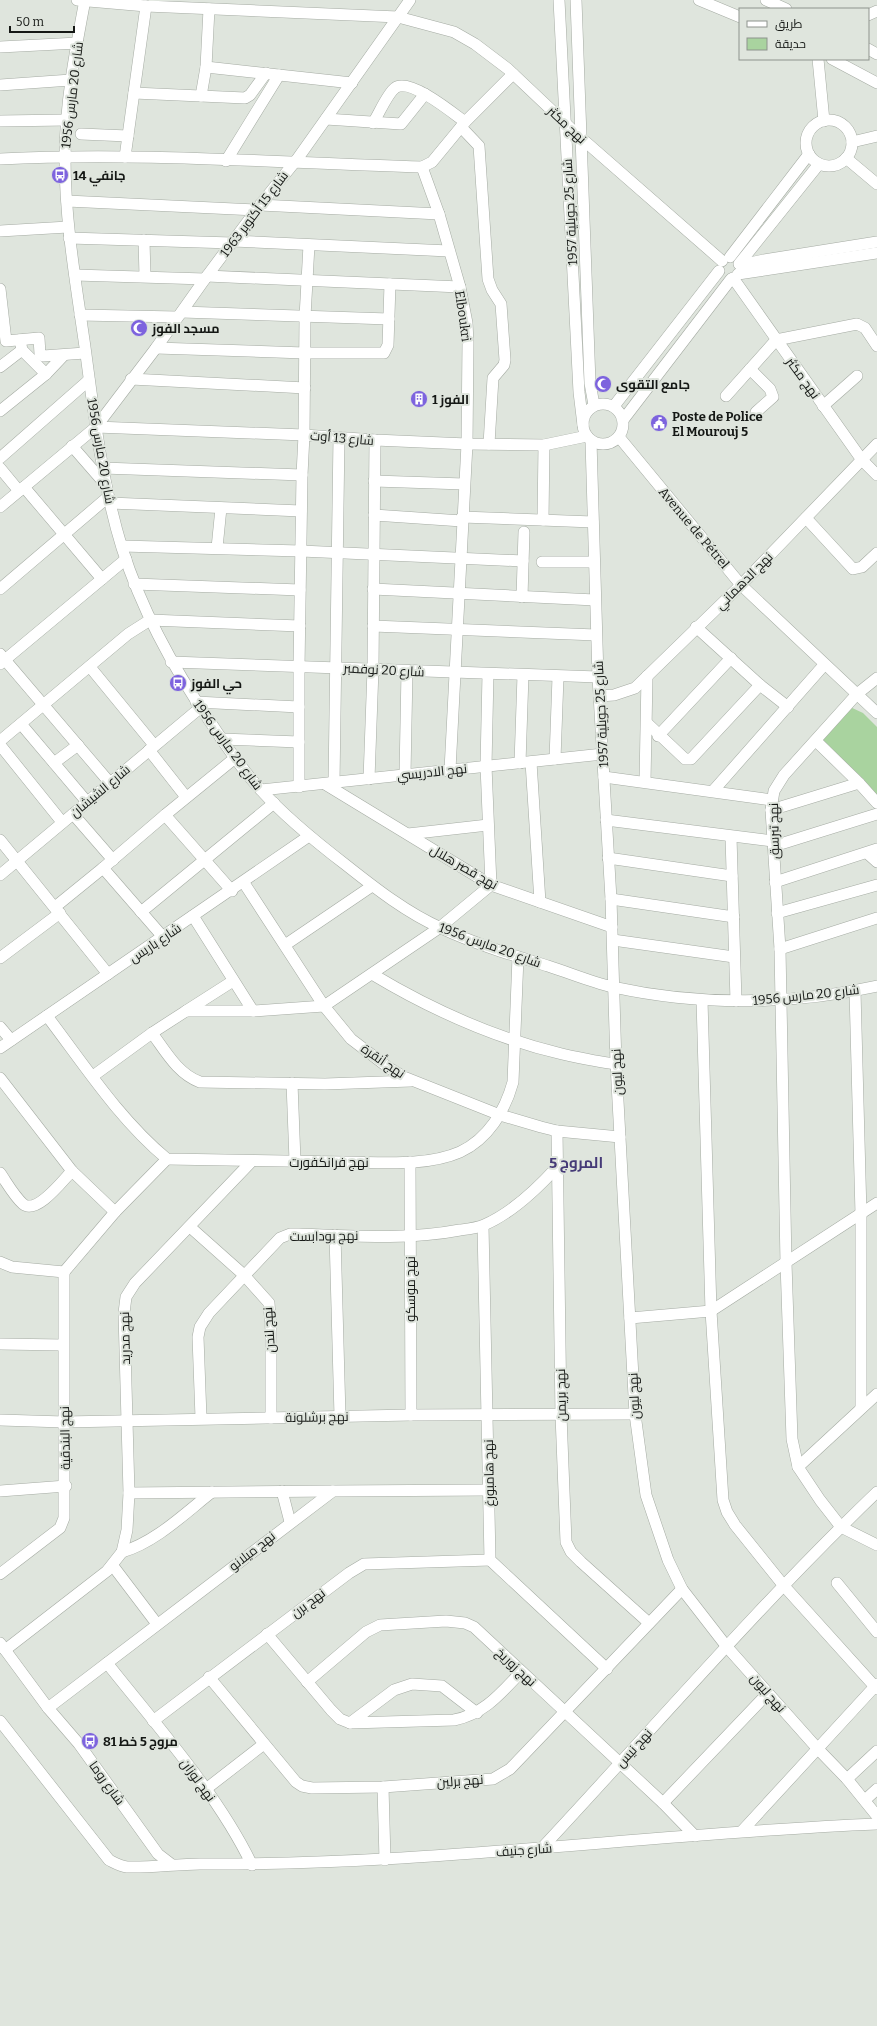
<svg xmlns="http://www.w3.org/2000/svg" width="877" height="2026" viewBox="0 0 877 2026" font-family="Bitter,Cairo,serif">
  <style>
    .green { fill: #a9d39f }
    .lines { fill: none; stroke-linecap: round; stroke-linejoin: round }
    .minor-casing { stroke: #a5aba3; stroke-width: 12 }
    .minor { stroke: #fff; stroke-width: 11 }
    .labels { text-anchor: middle; dominant-baseline: central; stroke-width: 4; stroke-linejoin: round; paint-order: stroke }
    .street-label { font-size: 13px; fill: #151815; stroke: #dfe5dd }
    .poi-label { font-size: 13px; font-weight: bold; fill: #151815; stroke: #dfe5dd; text-anchor: start }
    .quarter-label { font-size: 15px; font-weight: bold; fill: #453a77; stroke: #dfe5dd }
  </style>
  <rect width="100%" height="100%" fill="#dfe5dd"/>
  <!-- green -->
  <path class="green" d="M848,706l15,7 14,14v75l-58,-63z"/>
  <g class="lines">
    <!-- minor casing -->
    <g class="minor-casing">
      <g id="minor">
        <path d="M77,0l69,6 252,11 56,15 21,12 33,25 72,68 142,124"/>
        <path d="M85,0c-10,52 -20,105 -20,158 0,64 11,126 20,189 9,67 17,136 37,201 20,63 51,120 89,175 15,23 31,47 50,67 25,28 55,52 85,75 29,23 61,48 95,63 34,16 71,27 107,38 22,7 43,16 65,21 86,19 179,18 264,-1"/>
        <path d="M559,0l20,392 4,33"/>
        <path d="M576,0l14,383 4,22"/>
        <path d="M699,0l41,17"/>
        <path d="M766,0l20,9"/>
        <path d="M868,15l9,-4"/>
        <path d="M0,47l78,-4"/>
        <path d="M868,49l9,5"/>
        <path d="M818,59l6,62"/>
        <path d="M832,59l45,24"/>
        <path d="M206,67l146,16"/>
        <path d="M0,85l71,-5"/>
        <path d="M134,93l111,5 5,-3 16,-22"/>
        <path d="M201,96l5,-29 3,-58"/>
        <path d="M326,119l75,5 24,-30"/>
        <circle cx="829" cy="143" r="23"/>
        <path d="M0,121l67,-1"/>
        <path d="M373,123c6,-9 14,-29 22,-35 14,-11 58,25 70,34"/>
        <path d="M461,127l18,19 9,133 4,11 9,14 4,56 -1,5 -11,13 -4,66"/>
        <path d="M81,134l47,2"/>
        <path d="M852,142l25,-6"/>
        <path d="M125,157l21,-151"/>
        <path d="M846,158l31,26"/>
        <path d="M0,159c140,-7 281,4 422,8l10,-5 33,-40 48,-48"/>
        <path d="M226,161l53,-86"/>
        <path d="M422,167l17,47 21,73 7,36 1,19 -1,102 -17,326"/>
        <path d="M67,201l189,9"/>
        <path d="M260,205l179,9"/>
        <path d="M0,231l68,-4"/>
        <path d="M69,238l163,5"/>
        <path d="M144,240l1,36"/>
        <path d="M233,241l216,10"/>
        <path d="M730,257l79,-103"/>
        <path d="M739,264l80,-100"/>
        <path d="M740,265l24,-5 113,-18"/>
        <path d="M738,274l139,-21"/>
        <path d="M75,275l130,4"/>
        <path d="M207,276l253,11"/>
        <path d="M733,278l129,182 15,15"/>
        <path d="M0,289l6,52 33,-3 1,16 3,2 42,-3"/>
        <path d="M182,312l207,7"/>
        <path d="M80,315l97,2"/>
        <path d="M20,340l2,10 24,24"/>
        <path d="M156,348l149,5h79l4,-8 2,-61"/>
        <path d="M0,367l22,-17"/>
        <path d="M750,369l20,20 3,8 -17,15"/>
        <path d="M131,379l174,9"/>
        <path d="M726,396l50,-56 81,-16 8,4 12,18"/>
        <circle cx="603" cy="424" r="20"/>
        <path d="M614,406l105,-135"/>
        <path d="M823,406l34,-30"/>
        <path d="M0,411l46,-37 18,-19"/>
        <path d="M623,420l108,-141"/>
        <path d="M96,427l208,8 71,5 92,4 77,1 43,-9"/>
        <path d="M619,437l122,148 136,128"/>
        <path d="M591,441l7,236 13,222 5,165 19,350 11,81 22,65 14,29 45,58 90,101 30,31 30,37"/>
        <path d="M72,446l34,39"/>
        <path d="M0,458l89,-78"/>
        <path d="M0,468l19,23"/>
        <path d="M103,468l199,7"/>
        <path d="M374,481l90,3"/>
        <path d="M24,487l78,92"/>
        <path d="M110,503l191,8"/>
        <path d="M0,507l96,-80 60,-79 51,-72 53,-71 38,-47 112,-158"/>
        <path d="M374,515l88,6"/>
        <path d="M462,517l131,5"/>
        <path d="M806,518l47,51 9,-2 15,-14"/>
        <path d="M543,520l1,-75"/>
        <path d="M122,546l179,5 222,10"/>
        <path d="M217,548l4,-40"/>
        <path d="M542,562h52"/>
        <path d="M134,584l166,6"/>
        <path d="M0,589l108,-92"/>
        <path d="M373,589l222,11"/>
        <path d="M522,597l2,-65"/>
        <path d="M373,626l223,9"/>
        <path d="M696,627l64,58 28,22"/>
        <path d="M0,654l110,129"/>
        <path d="M171,662l427,15"/>
        <path d="M0,664l126,-105"/>
        <path d="M90,667l64,78"/>
        <path d="M877,678l-20,16 -73,81 -10,16 -3,19 9,139 6,314 6,176 6,28 22,33 21,27 36,18"/>
        <path d="M599,696l15,-1 21,-7 106,-103 136,-141"/>
        <path d="M196,702l103,5"/>
        <path d="M21,724l66,78"/>
        <path d="M648,724l37,35h6l69,-74"/>
        <path d="M658,736l73,-78"/>
        <path d="M221,739l78,3"/>
        <path d="M0,741l128,-107 22,-14 150,6"/>
        <path d="M816,741l43,42 18,20"/>
        <path d="M0,745l62,77"/>
        <path d="M149,750l37,47"/>
        <path d="M555,759l3,-82"/>
        <path d="M531,762l9,140"/>
        <path d="M54,763l24,-18"/>
        <path d="M520,763l3,-88"/>
        <path d="M405,775l2,-104"/>
        <path d="M604,777l168,23"/>
        <path d="M369,779l4,-110 2,-229"/>
        <path d="M645,782l2,-106"/>
        <path d="M334,783l5,-346"/>
        <path d="M325,784l166,101 121,42"/>
        <path d="M299,787v-120l3,-192 2,-40 1,-118 4,-72"/>
        <path d="M261,790l342,-36"/>
        <path d="M713,791l111,-126"/>
        <path d="M771,810l88,-27"/>
        <path d="M73,814l40,46"/>
        <path d="M606,820l167,21"/>
        <path d="M408,834l80,-9"/>
        <path d="M731,837l5,164"/>
        <path d="M0,840l108,134"/>
        <path d="M774,846l103,-32"/>
        <path d="M867,853l10,9"/>
        <path d="M608,858l124,18"/>
        <path d="M0,875l200,-167"/>
        <path d="M775,882l102,-33"/>
        <path d="M244,883l80,123 27,33 38,29 15,9 96,38 41,12 16,4 63,6"/>
        <path d="M232,891l-67,-76 70,-57"/>
        <path d="M611,899l123,18"/>
        <path d="M55,907l48,-39"/>
        <path d="M141,912l133,-109"/>
        <path d="M777,913l100,-28"/>
        <path d="M193,916l60,95"/>
        <path d="M163,937l-60,-69 62,-53"/>
        <path d="M613,940l121,17"/>
        <path d="M285,945l87,-59"/>
        <path d="M780,949l97,-31"/>
        <path d="M0,958l60,-45"/>
        <path d="M372,974c60,36 122,64 190,80 18,4 36,8 54,10"/>
        <path d="M855,991l6,223v193"/>
        <path d="M702,1000l9,311 12,189 4,12 8,13 49,61 93,103"/>
        <path d="M186,1011l47,-30"/>
        <path d="M47,1016c38,50 72,103 120,143 59,1 117,2 176,3 36,0 83,5 117,-10 28,-13 45,-41 53,-70l5,-125"/>
        <path d="M0,1027l11,13"/>
        <path d="M152,1033c14,19 26,41 48,49l125,2 86,-3"/>
        <path d="M0,1048l309,-212"/>
        <path d="M93,1076l59,-43 34,-22h67l71,-5 115,-78 52,-43 -5,-119 2,-92"/>
        <path d="M0,1078l72,93 43,41"/>
        <path d="M292,1083l3,78"/>
        <path d="M557,1131l4,284 5,127 5,10 10,10 68,61"/>
        <path d="M410,1162l1,253"/>
        <path d="M0,1173c7,10 14,23 23,31 14,11 40,-24 49,-33"/>
        <path d="M483,1226l7,334 117,109"/>
        <path d="M190,1227l54,48 25,28 2,27v88"/>
        <path d="M335,1235l5,181"/>
        <path d="M0,1262l12,5 52,5"/>
        <path d="M64,1272l51,-60 52,-53"/>
        <path d="M630,1318l81,-7 166,-108"/>
        <path d="M0,1344l63,1"/>
        <path d="M201,1418l-3,-81 2,-10 9,-14 71,-75 10,-4h9c53,2 109,6 161,-4 8,-1 17,-2 24,-5 28,-12 53,-36 73,-58"/>
        <path d="M0,1420l64,2 347,-7 224,-1"/>
        <path d="M798,1467l79,-73"/>
        <path d="M0,1491l66,-5"/>
        <path d="M282,1491l8,31"/>
        <path d="M129,1493l204,-2"/>
        <path d="M122,1552c34,-10 63,-39 90,-60"/>
        <path d="M113,1566l44,58"/>
        <path d="M0,1574l60,-46 4,-10v-246"/>
        <path d="M837,1583l40,49"/>
        <path d="M267,1634l64,76 9,9 10,4 104,-3c30,-6 46,-26 67,-48"/>
        <path d="M0,1643l48,65 31,36 79,110 13,10"/>
        <path d="M5,1650l102,-79 15,-19 5,-22 2,-37 -5,-180 2,-16 9,-14 117,-122"/>
        <path d="M107,1663c49,62 111,131 145,202"/>
        <path d="M209,1677l87,105 6,4 10,2 71,-1 110,-8 17,-10 172,-180"/>
        <path d="M307,1682l59,-50 14,-7 66,-4 19,2 9,4 189,176 32,33"/>
        <path d="M48,1708l285,-217 157,-1"/>
        <path d="M0,1721l109,139c6,3 11,6 18,7 22,1 50,-3 73,-3 227,2 451,-31 677,-40"/>
        <path d="M153,1721l196,-148 15,-9 126,-4"/>
        <path d="M350,1723l44,-33 18,-6 30,2 35,27"/>
        <path d="M847,1779l30,-28"/>
        <path d="M383,1787l2,73"/>
        <path d="M206,1789l58,-45"/>
        <path d="M865,1800l12,-11"/>
        <path d="M663,1803l105,-110"/>
        <path d="M742,1831l135,-147"/>
        <path d="M541,1849c111,-119 218,-244 336,-357"/>
      </g>
    </g>
    <!-- minor -->
    <use href="#minor" class="minor"/>
  </g>
  <!-- icons -->
  <defs>
    <g id="bus-disc" transform="scale(0.9)"><circle r="9.5" fill="#7d63de" stroke="#dfe5dd"/><path d="M-5-6H5V4H4V6H2V4H-2V6H-4V4H-5ZM-3.5-4V0h7V-4ZM-3.5 1.2v1.5H-2V1.2ZM2 1.2v1.5H3.5V1.2Z" fill="#fff"/></g>
    <g id="mosque-disc" transform="scale(0.9)"><circle r="9.5" fill="#7d63de" stroke="#dfe5dd"/><path d="M3.5-4.9A6 6 0 1 0 3.5 4.9A5 5 0 1 1 3.5-4.9Z" fill="#fff"/></g>
    <g id="building-disc" transform="scale(0.9)"><circle r="9.5" fill="#7d63de" stroke="#dfe5dd"/><path d="M-4-6H4V6H1V3H-1V6H-4ZM-2.5-4.3h1.7v1.8h-1.7ZM.8-4.3h1.7v1.8H.8ZM-2.5-1h1.7V.8h-1.7ZM.8-1h1.7V.8H.8Z" fill="#fff"/></g>
    <g id="civic-disc" transform="scale(0.9)"><circle r="9.5" fill="#7d63de" stroke="#dfe5dd"/><path d="M-.6-6.5H3V-4.5H.6V-3L4-1V1h2V6H-6V1h2V-1L-.6-3ZM-1.2 2.5V6h2.4V2.5Z" fill="#fff"/></g>
  </defs>
  <g fill-rule="evenodd">
    <use href="#bus-disc" x="60" y="175"/>
    <use href="#mosque-disc" x="139" y="328"/>
    <use href="#mosque-disc" x="603" y="384"/>
    <use href="#building-disc" x="419" y="399"/>
    <use href="#civic-disc" x="659" y="423"/>
    <use href="#bus-disc" x="178" y="683"/>
    <use href="#bus-disc" x="90" y="1741"/>
  </g>
  <g class="labels">
    <!-- street labels -->
    <g class="street-label">
      <text transform="translate(72 95) rotate(-83)">شارع 20 مارس 1956</text>
      <text transform="translate(567 125) rotate(43)">نهج مكثر</text>
      <text transform="translate(570 212) rotate(-93)">شارع 25 جويلية 1957</text>
      <text transform="translate(254 214) rotate(-53)">شارع 15 أكتوبر 1963</text>
      <text transform="translate(463 316) rotate(82)">Elboukri</text>
      <text transform="translate(803 378) rotate(54)">نهج مكثر</text>
      <text transform="translate(342 438) rotate(5)">شارع 13 أوت</text>
      <text transform="translate(101 451) rotate(80)">شارع 20 مارس 1956</text>
      <text transform="translate(694 528) rotate(50)">Avenue de Pétrel</text>
      <text transform="translate(744 581) rotate(-45)">نهج الدهماني</text>
      <text transform="translate(384 670) rotate(3)">شارع 20 نوفمبر</text>
      <text transform="translate(601 714) rotate(-93)">شارع 25 جويلية 1957</text>
      <text transform="translate(228 745) rotate(54)">شارع 20 مارس 1956</text>
      <text transform="translate(432 772) rotate(-6)">نهج الادريسي</text>
      <text transform="translate(100 791) rotate(-40)">شارع الشيشان</text>
      <text transform="translate(774 831) rotate(-91)">نهج تبرسق</text>
      <text transform="translate(464 867) rotate(30)">نهج قصر هلال</text>
      <text transform="translate(155 943) rotate(-34)">شارع باريس</text>
      <text transform="translate(490 945) rotate(20)">شارع 20 مارس 1956</text>
      <text transform="translate(806 995) rotate(-6)">شارع 20 مارس 1956</text>
      <text transform="translate(383 1061) rotate(34)">نهج أنقرة</text>
      <text transform="translate(617 1072) rotate(-93)">نهج ليون</text>
      <text x="329" y="1162">نهج فرانكفورت</text>
      <text transform="translate(324 1236) rotate(-1)">نهج بودابست</text>
      <text transform="translate(410 1289) rotate(-90)">نهج موسكو</text>
      <text transform="translate(269 1330) rotate(-94)">نهج لندن</text>
      <text transform="translate(125 1338) rotate(-91)">نهج مدريد</text>
      <text transform="translate(561 1395) rotate(-91)">نهج بريمن</text>
      <text transform="translate(634 1396) rotate(-93)">نهج ليون</text>
      <text transform="translate(317 1417) rotate(-1)">نهج برشلونة</text>
      <text transform="translate(65 1438) rotate(-91)">نهج البندقية</text>
      <text transform="translate(489 1473) rotate(-91)">نهج هامبورغ</text>
      <text transform="translate(252 1551) rotate(-38)">نهج ميلانو</text>
      <text transform="translate(308 1603) rotate(-37)">نهج برن</text>
      <text transform="translate(516 1667) rotate(43)">نهج زوريخ</text>
      <text transform="translate(768 1693) rotate(49)">نهج ليون</text>
      <text transform="translate(634 1748) rotate(-48)">نهج نيس</text>
      <text transform="translate(198 1780) rotate(54)">نهج لوزان</text>
      <text transform="translate(460 1781) rotate(-4)">نهج برلين</text>
      <text transform="translate(107 1783) rotate(54)">شارع روما</text>
      <text transform="translate(524 1850) rotate(-4)">شارع جنيف</text>
    </g>
    <!-- poi labels -->
    <g class="poi-label">
      <text x="73" y="175">14 جانفي</text>
      <text x="152" y="328">مسجد الفوز</text>
      <text x="616" y="384">جامع التقوى</text>
      <text x="432" y="399">الفوز 1</text>
      <text x="672" y="416">Poste de Police<tspan x="672" dy="15">El Mourouj 5</tspan></text>
      <text x="191" y="683">حي الفوز</text>
      <text x="103" y="1741">مروج 5 خط 81</text>
    </g>
    <!-- quarter labels -->
    <g class="quarter-label">
      <text x="576" y="1163">المروج 5</text>
    </g>
  </g>
  <!-- legend -->
  <rect x="739" y="8" width="130" height="52" fill="#dfe5dd" stroke="#8e938d"/>
  <rect x="747" y="21" width="20" height="6" fill="#ffffff" stroke="#8e938d"/>
  <text x="775" y="28" font-size="12" fill="#151815">طريق</text>
  <rect x="747" y="38" width="20" height="12" fill="#a9d39f" stroke="#8e938d"/>
  <text x="775" y="48" font-size="12" fill="#151815">حديقة</text>
  <!-- scale -->
  <path d="M10 26v6h64v-6" fill="none" stroke="#151815" stroke-width="2"/>
  <text x="16" y="26" font-size="12" fill="#151815" stroke="#dfe5dd" stroke-width="3" paint-order="stroke">50 m</text>
</svg>
